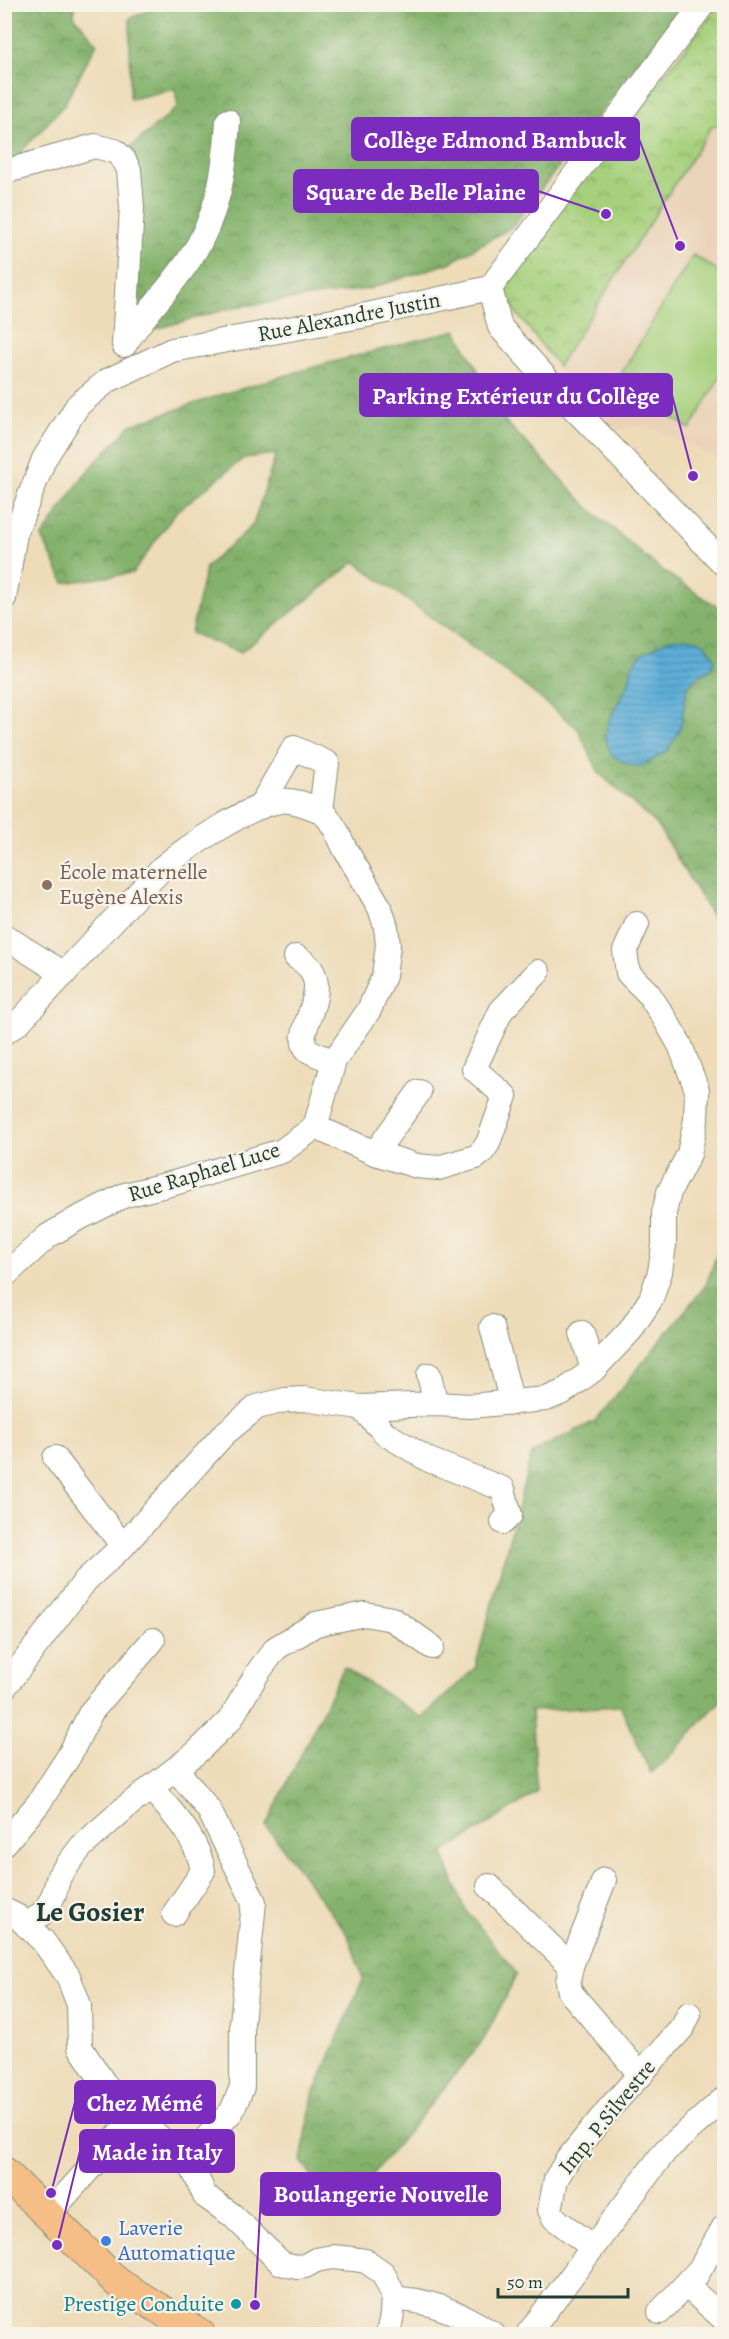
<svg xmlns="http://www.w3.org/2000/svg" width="729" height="2339" viewBox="0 0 729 2339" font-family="Alegreya,serif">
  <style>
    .built { fill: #ead3b8 }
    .green { fill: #a6d07c; stroke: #628658; stroke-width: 1.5 }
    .forest { fill: url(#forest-crowns); stroke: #527850; stroke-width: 1.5; fill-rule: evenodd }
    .park { fill: url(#park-crowns); stroke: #628658; stroke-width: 1.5 }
    .water { fill: url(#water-rules); stroke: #3e7686; stroke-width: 1.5 }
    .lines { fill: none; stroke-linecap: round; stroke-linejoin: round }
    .minor-casing { stroke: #868c76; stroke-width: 26 }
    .major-casing { stroke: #868c76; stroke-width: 32 }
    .minor { stroke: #fff; stroke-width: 24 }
    .major { stroke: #f6be87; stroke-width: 30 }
    .education-dot { fill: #8d6e63; stroke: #f7f3e8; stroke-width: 2 }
    .shop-dot { fill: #3f7fe0; stroke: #f7f3e8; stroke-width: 2 }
    .culture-dot { fill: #0f9aa8; stroke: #f7f3e8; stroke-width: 2 }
    .labels { text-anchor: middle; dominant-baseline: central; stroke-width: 4.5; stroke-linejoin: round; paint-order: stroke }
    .street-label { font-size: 22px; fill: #1f3d34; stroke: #f7f3e8 }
    .education-label { font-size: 22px; fill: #785e54; stroke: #f7f3e8; text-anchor: start }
    .shop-label { font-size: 22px; fill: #366cbe; stroke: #f7f3e8; text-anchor: start }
    .culture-label { font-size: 22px; fill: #0d838f; stroke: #f7f3e8; text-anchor: end }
    .district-label { font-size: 28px; font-weight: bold; fill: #1f3d34; stroke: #f7f3e8 }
    .leader { fill: none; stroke: #7b2cbf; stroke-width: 2 }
    .callout-dot { fill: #7b2cbf; stroke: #f7f3e8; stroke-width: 2 }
    .callout { fill: #7b2cbf; stroke: #7b2cbf; stroke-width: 2 }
    .callout-label { font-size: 24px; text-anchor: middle; font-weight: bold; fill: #fff }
  </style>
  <defs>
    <pattern id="forest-crowns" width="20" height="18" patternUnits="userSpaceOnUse" patternTransform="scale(1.5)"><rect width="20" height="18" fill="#84b26c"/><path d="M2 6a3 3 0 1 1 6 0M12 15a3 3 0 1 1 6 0" fill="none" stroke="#6b925a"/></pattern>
    <pattern id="park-crowns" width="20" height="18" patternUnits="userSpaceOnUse" patternTransform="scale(1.5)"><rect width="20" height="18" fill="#a6d07c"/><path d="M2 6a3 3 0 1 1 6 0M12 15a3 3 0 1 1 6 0" fill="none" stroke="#87aa66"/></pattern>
    <pattern id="water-rules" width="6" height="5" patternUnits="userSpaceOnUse" patternTransform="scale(1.5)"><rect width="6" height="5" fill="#5daed8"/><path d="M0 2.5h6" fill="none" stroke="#4c8fb0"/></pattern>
  </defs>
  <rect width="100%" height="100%" fill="#f7f3e8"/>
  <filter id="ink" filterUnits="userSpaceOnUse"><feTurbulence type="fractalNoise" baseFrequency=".0167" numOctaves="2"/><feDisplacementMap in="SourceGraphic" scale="12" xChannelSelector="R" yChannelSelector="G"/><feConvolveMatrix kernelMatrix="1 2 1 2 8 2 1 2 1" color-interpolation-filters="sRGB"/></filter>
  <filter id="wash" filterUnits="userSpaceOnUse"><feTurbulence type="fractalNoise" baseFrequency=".008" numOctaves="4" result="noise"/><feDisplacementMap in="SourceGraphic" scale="24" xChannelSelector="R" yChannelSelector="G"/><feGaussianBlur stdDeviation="1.35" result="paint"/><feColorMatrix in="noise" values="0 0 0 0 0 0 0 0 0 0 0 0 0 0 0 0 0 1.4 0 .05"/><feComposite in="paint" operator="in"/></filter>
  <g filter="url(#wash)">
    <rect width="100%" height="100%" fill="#eedcb9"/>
    <!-- built -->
    <path class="built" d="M724,123v342l-12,-9 -64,-30 -36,4 -54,-64 154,-240z"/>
    <!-- green -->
    <path class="green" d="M693,255l31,19v96l-34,59 -74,-47z"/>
    <!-- forest -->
    <g class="forest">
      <path d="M166,4l38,5 4,-5 475,1 -171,222 -63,36 -81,26 -133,18 -86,24 -18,-20 10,-110 -9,-55 46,-39 -3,-18 -45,10v-81z"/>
      <path d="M4,5h70v11l23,27 -33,62 -54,59 -6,1z"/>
      <path d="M456,330l50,92 86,89 68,58 64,42v325l-67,-111 -58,-52 -21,-44 -57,-46 -166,-121 -115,91 -49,-20 15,-66 47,-42 23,-71 -32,4 -69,55 -42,60 -69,10 -22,-46 42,-62 47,-50 92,-31 98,-29zM632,666l79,3 -15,8 -9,10 -7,42 -12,21 -12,6 -47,-35 20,-39z"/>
      <path d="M724,1234v463l-57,62 -16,14 -31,-67 -89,5 6,81 -94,61 20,53 54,68 -33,65 -130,159 -31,-7 -22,-30 12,-66 50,-116 -15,-44 -82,-109 78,-159 78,51 53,-50 57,-215 63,-32 111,-136z"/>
    </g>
    <!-- park -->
    <path class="park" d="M719,5h5v118l-12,3 -154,240 -54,-69v-17z"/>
    <!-- water -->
    <path class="water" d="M688,638c16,2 20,8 27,21l-4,10 -15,8 -9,10 -7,42 -12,21 -24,15 -12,1 -20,-10 -7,-18 4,-17 20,-39 3,-16 9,-12 28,-15z"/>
  </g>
  <g filter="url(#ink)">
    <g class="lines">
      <!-- minor casing -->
      <g class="minor-casing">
        <g id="minor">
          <path d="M4,172l91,-26 20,5 9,9 5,10 3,37 -8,138"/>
          <path d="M490,288l10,39 64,71 160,166"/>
          <path d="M125,344c19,-30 44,-54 64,-84 29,-42 36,-90 39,-139"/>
          <path d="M4,598l11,-64 29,-75 34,-54 29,-24 65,-31 195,-35 123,-27 213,-284"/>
          <path d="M4,936l60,38"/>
          <path d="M296,957c48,25 -8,76 12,93 7,5 18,8 26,11"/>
          <path d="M4,1033l14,-10 144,-155c24,-20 88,-64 119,-67 13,-2 28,5 40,10"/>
          <path d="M315,1127l60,26 42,13 21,2 38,-11 6,-5 6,-9 17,-47 -31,-27 27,-58 37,-39"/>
          <path d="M375,1153l44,-61"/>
          <path d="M4,1276l44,-40 27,-16 50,-25 49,-12 108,-32 33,-24 19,-66 35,-51 15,-34 4,-31 -2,-18 -6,-19 -35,-59 -8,-17 -8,-13 -8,-8 6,-48 -33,-15 -34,59"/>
          <path d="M492,1327l20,76"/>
          <path d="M582,1333l11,37"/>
          <path d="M429,1375l7,29"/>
          <path d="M360,1407l26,27 43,26 74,29 7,26 -7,7"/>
          <path d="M55,1458l68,88"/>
          <path d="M4,1688l82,-108 37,-34 101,-112 33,-27 28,-7 19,-1 56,8 76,-3 34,2 76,-7 17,-7 30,-22 37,-39 21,-32 9,-27 4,-27v-32l5,-21 20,-38 7,-34 1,-30 -17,-45 -15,-26 -17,-26 -20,-20 -3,-22 12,-27"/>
          <path d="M176,1769l33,41 45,92 -12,121v64l-10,24 -47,50"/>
          <path d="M151,1788c21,25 47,50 52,83l-29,43"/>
          <path d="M4,1844l34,-40 31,-48 22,-44 62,-72"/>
          <path d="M489,1886l82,80 -3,16 2,10 71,83"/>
          <path d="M4,1910l14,7 25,24 25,35 11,29 1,42 35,53 66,56 12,13 12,27 27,19 49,48 15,4 9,-1 11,-6 16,-3 21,2 13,2 17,12 10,21 -1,20 -4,20"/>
          <path d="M27,1926l19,-16 8,-16 5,-18 22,-29 45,-40 70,-54 34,-33 28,-48 18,-24 40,-24 49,-10 27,5 40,28"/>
          <path d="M571,1966l33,-86"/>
          <path d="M48,2215l88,-99"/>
          <path d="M592,2247l-38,-29 -4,-8 6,-31 12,-20 40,-49 75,-83 6,-13"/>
          <path d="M700,2269l-11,19 35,31"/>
          <path d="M393,2299c36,0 70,15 100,35"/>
          <path d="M660,2312l40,-43 24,-42"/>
          <path d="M528,2334l137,-183 59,-52"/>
        </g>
      </g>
      <!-- major casing -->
      <g class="major-casing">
        <path id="major" d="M4,2172l114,111 82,51"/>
      </g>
      <!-- minor -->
      <use href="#minor" class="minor"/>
      <!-- major -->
      <use href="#major" class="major"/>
    </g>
  </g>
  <!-- markers -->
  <circle class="education-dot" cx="47" cy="885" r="6"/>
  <circle class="shop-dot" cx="106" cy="2241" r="6"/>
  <circle class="culture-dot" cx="236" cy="2304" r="6"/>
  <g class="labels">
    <!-- street labels -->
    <g class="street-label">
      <text transform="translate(349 317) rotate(-11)">Rue Alexandre Justin</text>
      <text transform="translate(204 1172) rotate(-17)">Rue Raphael Luce</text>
      <text transform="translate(607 2117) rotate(-51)">Imp. P.Silvestre</text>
    </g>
    <!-- education labels -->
    <g class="education-label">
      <text x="59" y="872">École maternelle<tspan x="59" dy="25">Eugène Alexis</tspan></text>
    </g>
    <!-- shop labels -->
    <g class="shop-label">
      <text x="118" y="2228">Laverie<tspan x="118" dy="25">Automatique</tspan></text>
    </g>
    <!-- culture labels -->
    <g class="culture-label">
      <text x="224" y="2304">Prestige Conduite</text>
    </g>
    <!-- district labels -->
    <g class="district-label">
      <text x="90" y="1912">Le Gosier</text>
    </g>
  </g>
  <!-- callouts -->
  <path class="leader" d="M680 246L639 139M606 214L538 191M693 476L672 395M51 2193L75 2102M57 2245L80 2151M255 2305L261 2194"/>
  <g class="callout-dot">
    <circle cx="680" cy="246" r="6"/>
    <circle cx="606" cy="214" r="6"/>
    <circle cx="693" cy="476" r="6"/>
    <circle cx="51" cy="2193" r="6"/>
    <circle cx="57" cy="2245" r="6"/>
    <circle cx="255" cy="2305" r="6"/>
  </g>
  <g class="callout">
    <rect x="352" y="118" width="287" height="42" rx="6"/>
    <rect x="294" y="170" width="244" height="42" rx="6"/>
    <rect x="360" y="374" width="312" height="42" rx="6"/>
    <rect x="75" y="2081" width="140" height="42" rx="6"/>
    <rect x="80" y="2130" width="154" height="42" rx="6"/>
    <rect x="261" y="2173" width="239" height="42" rx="6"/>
  </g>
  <g class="callout-label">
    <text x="495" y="148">Collège Edmond Bambuck</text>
    <text x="416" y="200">Square de Belle Plaine</text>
    <text x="516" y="404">Parking Extérieur du Collège</text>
    <text x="145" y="2111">Chez Mémé</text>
    <text x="157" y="2160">Made in Italy</text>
    <text x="381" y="2202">Boulangerie Nouvelle</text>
  </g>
  <!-- margin -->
  <rect width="729" height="2339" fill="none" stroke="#f7f3e8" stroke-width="24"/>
  <!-- scale -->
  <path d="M498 2288v9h130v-9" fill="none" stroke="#1f3d34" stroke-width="3"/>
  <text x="507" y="2288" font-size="18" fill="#1f3d34" stroke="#f7f3e8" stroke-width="4.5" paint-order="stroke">50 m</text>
</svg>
